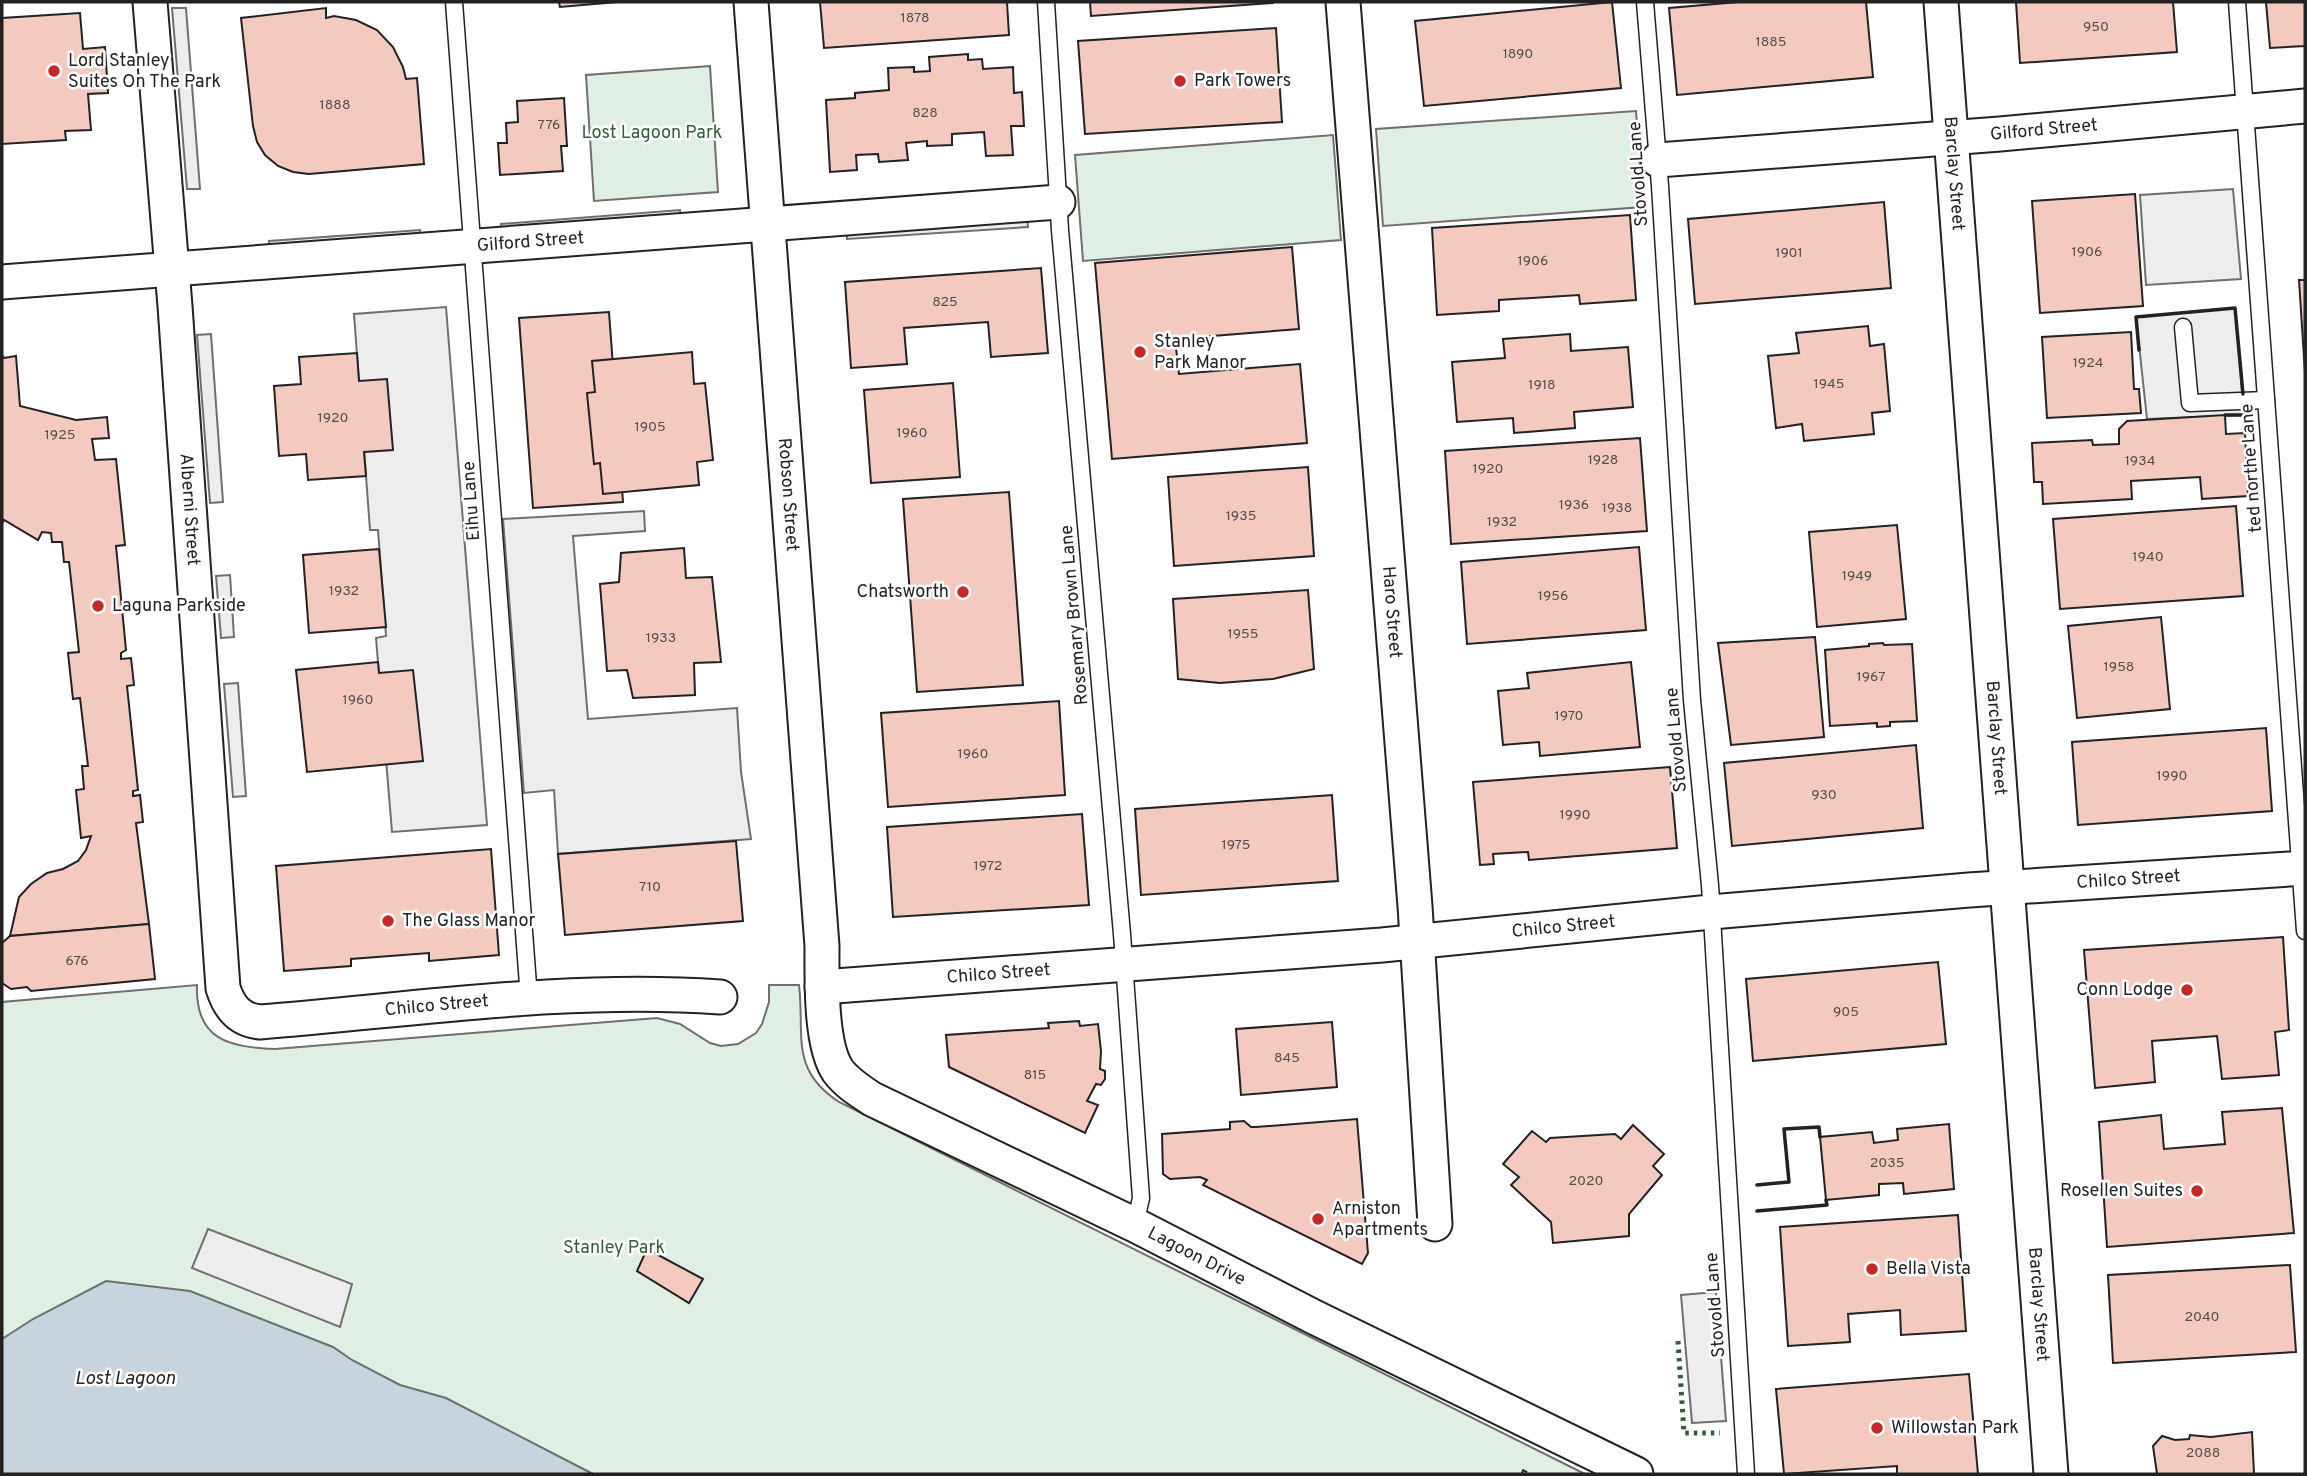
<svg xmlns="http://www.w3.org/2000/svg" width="2307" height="1476" viewBox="0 0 2307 1476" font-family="Overpass,sans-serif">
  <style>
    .green { fill: #e0efe3; stroke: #6f6f6f; stroke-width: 2 }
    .parking { fill: #ededed; stroke: #6f6f6f; stroke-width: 2 }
    .water { fill: #c7d3dd; stroke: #6f6f6f; stroke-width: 2 }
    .building { fill: #f3c9c0; stroke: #222; stroke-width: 2 }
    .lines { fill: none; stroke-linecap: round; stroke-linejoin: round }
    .service-casing { stroke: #222; stroke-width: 19 }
    .minor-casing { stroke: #222; stroke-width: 37 }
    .service { stroke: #fff; stroke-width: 16 }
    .minor { stroke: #fff; stroke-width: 33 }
    .hedge { stroke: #2f5e38; stroke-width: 5; stroke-dasharray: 3.5 5; stroke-linecap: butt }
    .fence { stroke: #222; stroke-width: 2; stroke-dasharray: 9 3.5; stroke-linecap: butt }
    .wall { stroke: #222; stroke-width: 3.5 }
    .poi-dot { fill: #c62828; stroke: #fff; stroke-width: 2.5 }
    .labels { text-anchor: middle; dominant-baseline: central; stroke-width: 5; stroke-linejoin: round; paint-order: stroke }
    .number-label { font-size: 14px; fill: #564c4a }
    .poi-label { font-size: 18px; fill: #222; stroke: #fff; text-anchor: start }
    .street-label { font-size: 18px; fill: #222; stroke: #fff }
    .park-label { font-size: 18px; fill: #2f5e38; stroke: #fff }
    .water-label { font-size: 19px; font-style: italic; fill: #222; stroke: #fff }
  </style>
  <rect width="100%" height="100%" fill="#fff"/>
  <!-- green -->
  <g class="green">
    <path d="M710,66l8,126 -124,9 -8,-126z"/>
    <path d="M1636,111l7,96 -260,19 -7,-97z"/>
    <path d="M1333,135l8,105 -258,21 -8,-106z"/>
    <path d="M197,985c-2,55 32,62 78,64l382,-31 23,6 30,19 11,3 17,-2 18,-11 6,-9 7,-22v-17h30c6,50 -10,84 40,117l746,372h-1583v-472z"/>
  </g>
  <!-- parking -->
  <g class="parking">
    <path d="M172,8h14l14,181h-13z"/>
    <path d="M2233,189l8,90 -95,6 -6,-90z"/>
    <path d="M680,210l1,12 -179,15 -1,-13z"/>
    <path d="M1027,218l1,9 -181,12v-8z"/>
    <path d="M420,230l1,11 -151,11 -1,-11z"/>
    <path d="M446,307l41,518 -95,7 -16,-194 10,-2 -8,-106h-8l-16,-216z"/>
    <path d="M2235,308l9,107 -97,4 -11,-102z"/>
    <path d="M211,334l12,168 -13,1 -13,-168z"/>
    <path d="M644,511l1,20 -72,5 15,183 149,-11 4,64 10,67 -193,15 -4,-64 -30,3 -21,-274z"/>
    <path d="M230,575l4,62 -13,1 -5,-62z"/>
    <path d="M238,683l8,113 -13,1 -9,-113z"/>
    <path d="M208,1229l144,55 -12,43 -148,-59z"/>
    <path d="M1716,1292l10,129 -34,2 -11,-128z"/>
  </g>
  <!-- water -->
  <path class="water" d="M106,1281l84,10 143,56 19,13 48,25 46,13 147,76h-591v-135l31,-20z"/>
  <!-- building -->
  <g class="building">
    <path d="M559,2h59l-58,5z"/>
    <path d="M820,2h187l2,33 -185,13z"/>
    <path d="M1090,2h183v1l-182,13z"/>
    <path d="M1612,2l9,86 -197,18 -9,-85z"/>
    <path d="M1739,2h127l7,75 -196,18 -8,-87z"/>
    <path d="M2016,2h157l4,50 -157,11z"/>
    <path d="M2266,2h39v44l-35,2z"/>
    <path d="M326,8v10l8,-2 22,4 21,10 16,17 10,20 3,12 11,-1 7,86 -115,10 -16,-2 -15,-6 -13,-11 -8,-13 -4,-16 -12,-108z"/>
    <path d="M80,13l3,36 22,-2 3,46 -20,1 3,36 -26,1 1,9 -64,4v-126z"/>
    <path d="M1276,28l6,94 -197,12 -7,-93z"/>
    <path d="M968,54v6l14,-1 1,10 30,-2 1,26 8,-1 2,34h-13l2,29 -27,1 -2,-24 -32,2v11l-25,1v-5l-21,2 2,17 -29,2 -1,-8 -22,1 1,15 -27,2 -4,-72 29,-2v-5l34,-3 -1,-22 26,-1v5l16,-1 -1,-14z"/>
    <path d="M564,98l3,48h-6l2,25 -63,4 -2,-32h9l-1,-20 12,-1 -1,-21z"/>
    <path d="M2135,194l8,112 -103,7 -8,-112z"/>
    <path d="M1884,202l7,86 -196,16 -7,-85z"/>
    <path d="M1630,215l6,85 -56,4 -1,-9 -80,5v11l-62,4 -5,-87z"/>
    <path d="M1292,247l7,82 -124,10 4,35 121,-10 7,79 -195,16 -17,-196z"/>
    <path d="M1041,268l7,85 -57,4 -3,-35 -84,6 3,36 -56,4 -6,-86z"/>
    <path d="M2299,280h6v93z"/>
    <path d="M609,312l14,190 -90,6 -14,-190z"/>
    <path d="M1868,326l2,20 14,-2 6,67 -18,2 2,21 -70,7 -2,-17 -26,4 -8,-72 31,-3 -3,-20z"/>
    <path d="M2131,332l3,57h5l2,24 -94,5 -5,-81z"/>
    <path d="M1570,334l1,17 57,-4 5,60 -59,5 1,16 -61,5 -1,-15 -56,4 -5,-60 53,-4 -2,-19z"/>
    <path d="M692,352l2,32 11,-1 8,77 -16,2 2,23 -96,9 -3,-31 -6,1 -7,-71 8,-1 -3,-31z"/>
    <path d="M357,353l2,28 28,-2 6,71 -29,2 2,24 -58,4 -2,-26 -27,2 -5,-70 27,-2 -2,-27z"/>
    <path d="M2,355l2,3 12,-2 4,50 56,14 31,-3 2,21 -17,1 3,21 21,-1 9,86 -9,1 10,104 -5,3v6l10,-1 3,27 -7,1 11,104 -5,1v5l7,-1 3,27 -7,1 13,101 -139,12 9,-39 12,-13 16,-11 16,-4 15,-8 8,-11 5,-14 -10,2 -5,-48 8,-1 -2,-23h6l-8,-68 -7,1 -5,-46 11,-1 -10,-90h-5l-2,-20h-10l-1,-9 -9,-1 -4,8 -34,-20 -2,4z"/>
    <path d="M953,383l7,94 -89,6 -7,-93z"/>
    <path d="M2225,415l1,19 19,-1 3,63 -46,3 -2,-22 -69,4 1,18 -89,5 -1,-22h-8l-2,-39 60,-3 1,5 26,-1v-15l8,-8z"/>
    <path d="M1640,438l7,93 -196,13 -6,-93z"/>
    <path d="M1308,467l6,89 -140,10 -6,-89z"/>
    <path d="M1009,492l14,193 -106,7 -14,-193z"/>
    <path d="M2236,506l7,90 -183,13 -7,-90z"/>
    <path d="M1897,525l9,94 -89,8 -8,-95z"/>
    <path d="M1639,547l7,83 -179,14 -6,-82z"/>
    <path d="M684,548l2,30 26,-1 9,85 -27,1 1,32 -62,3 -6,-28 -20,1 -7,-87 19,-2 2,-29z"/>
    <path d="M379,549l7,78 -77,6 -6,-78z"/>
    <path d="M1308,590l6,79 -41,10 -53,4 -42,-4 -5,-80z"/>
    <path d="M2161,617l9,92 -93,9 -9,-92z"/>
    <path d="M1815,637l9,100 -93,8 -13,-102z"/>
    <path d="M1883,643l1,2 28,-1 5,77 -27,1v4l-13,1v-4l-47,3 -5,-76 44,-4v-2z"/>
    <path d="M378,662l1,11 34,-3 10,91 -116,11 -11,-102z"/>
    <path d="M1631,662l9,85 -100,9 -1,-14 -36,3 -5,-54 31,-3 -2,-15z"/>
    <path d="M1059,701l6,94 -177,12 -7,-94z"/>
    <path d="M2266,728l6,83 -194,14 -6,-83z"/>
    <path d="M1916,745l7,83 -191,18 -8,-83z"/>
    <path d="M1670,767l7,81 -148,12 -1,-8 -35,2 1,10 -14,1 -7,-83z"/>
    <path d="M1332,795l6,86 -197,14 -6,-86z"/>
    <path d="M1082,814l7,91 -196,12 -6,-90z"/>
    <path d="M736,841l7,80 -178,14 -7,-81z"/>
    <path d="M491,849l8,106 -70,6v-8l-78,6v7l-67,5 -8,-105z"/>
    <path d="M149,924l6,55 -124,12 -4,-4 -16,2 -9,-6v-40l8,-7z"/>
    <path d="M2283,937l6,93 -14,2 4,43 -57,4 -5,-43 -65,5 3,41 -60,6 -11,-138z"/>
    <path d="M1938,962l8,82 -193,17 -7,-82z"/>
    <path d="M1079,1021l1,5 18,-2 3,27 -1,18 5,2v8l-4,6 -5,-1 -9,17 11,4 -13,28 -136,-66 -3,-32 103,-7 -1,-5z"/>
    <path d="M1332,1022l5,65 -96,8 -5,-66z"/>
    <path d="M2282,1108l12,125 -187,14 -8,-125 62,-7 3,34 61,-5 -3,-32z"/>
    <path d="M1357,1119l11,134 -6,11 -159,-79 4,-5 -7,-3 -30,2 -7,-5 -1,-40 68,-5v-7l14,-1 7,6h5z"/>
    <path d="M1949,1124l5,65 -50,5 -1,-11 -24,1v11l-53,5 -6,-63 52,-5 2,11 24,-3 -1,-11z"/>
    <path d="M1633,1125l31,29 -11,12 9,9 -33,39v22l-76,7 -2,-21 -40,-37 8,-8 -16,-13 29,-33 14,11 4,-4 65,-4 6,5z"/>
    <path d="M1958,1215l8,116 -65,4 -1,-25 -52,4 2,28 -62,4 -8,-119z"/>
    <path d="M647,1249l56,30 -14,24 -52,-32z"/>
    <path d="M2290,1265l6,87 -183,11 -5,-88z"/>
    <path d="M1969,1374l9,100h-81v-8l-113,8 -8,-85z"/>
    <path d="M2252,1432l2,42h-97l-4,-28 9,-10 13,4 14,-1 1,-4 21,2z"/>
  </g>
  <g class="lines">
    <!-- service casing -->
    <g class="service-casing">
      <g id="service">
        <path d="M454,2l75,996"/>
        <path d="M1046,2l14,228 62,704 19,264 -6,27"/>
        <path d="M1645,2l15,184 32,514 18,185 36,589"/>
        <path d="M2237,2l68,929"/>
        <path d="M2183,327l7,76 76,-3"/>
      </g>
    </g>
    <!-- minor casing -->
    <g class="minor-casing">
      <g id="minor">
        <path id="s1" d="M150,2l25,304 48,682c6,19 16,32 37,34 152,-12 307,-36 460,-25"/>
        <path id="s2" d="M751,2l71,944c0,32 -2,99 16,125 9,12 22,20 34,28l263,126 179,92 322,157"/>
        <path id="s3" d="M1343,2l72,904 20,318"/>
        <path id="s4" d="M1941,2l110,1472"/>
        <path id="s5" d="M1658,160l342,-26 305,-28"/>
        <path id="s6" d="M2,282l1056,-80"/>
        <path id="s7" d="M822,987l560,-42 329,-33 258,-22 336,-22"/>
      </g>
    </g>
    <!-- service -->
    <use href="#service" class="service"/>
    <!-- minor -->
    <use href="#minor" class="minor"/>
    <!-- hedge -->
    <path class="hedge" d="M1678,1341l6,92h36"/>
    <!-- fence -->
    <path class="fence" d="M1522,1474l1,-4 7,4"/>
    <!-- wall -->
    <g class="wall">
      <path d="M2139,350l-3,-33 99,-9 8,86"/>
      <path d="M2225,415h19"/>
      <path d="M1757,1185l32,-3 -5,-53 35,-2 1,10"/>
      <path d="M1757,1211l70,-6 -1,-5"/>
    </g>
  </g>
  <!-- markers -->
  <g class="poi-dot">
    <circle cx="54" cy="71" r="7"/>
    <circle cx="1180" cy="81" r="7"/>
    <circle cx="1140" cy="352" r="7"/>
    <circle cx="963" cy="592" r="7"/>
    <circle cx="98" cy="606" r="7"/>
    <circle cx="388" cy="921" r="7"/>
    <circle cx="2187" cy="990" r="7"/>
    <circle cx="2197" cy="1191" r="7"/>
    <circle cx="1318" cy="1219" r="7"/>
    <circle cx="1872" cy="1269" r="7"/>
    <circle cx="1877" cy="1428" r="7"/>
  </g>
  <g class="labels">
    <!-- number labels -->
    <g class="number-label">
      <text x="915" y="18">1878</text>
      <text x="2096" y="27">950</text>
      <text x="1771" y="42">1885</text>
      <text x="1518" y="54">1890</text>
      <text x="335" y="105">1888</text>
      <text x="925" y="113">828</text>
      <text x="549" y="125">776</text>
      <text x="2087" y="252">1906</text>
      <text x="1789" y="253">1901</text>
      <text x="1533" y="261">1906</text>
      <text x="945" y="302">825</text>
      <text x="2088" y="363">1924</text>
      <text x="1829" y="384">1945</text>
      <text x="1542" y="385">1918</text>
      <text x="333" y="418">1920</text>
      <text x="650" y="427">1905</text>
      <text x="912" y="433">1960</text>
      <text x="60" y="435">1925</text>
      <text x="1603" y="460">1928</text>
      <text x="2140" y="461">1934</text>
      <text x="1488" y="469">1920</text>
      <text x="1574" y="505">1936</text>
      <text x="1617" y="508">1938</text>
      <text x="1241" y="516">1935</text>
      <text x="1502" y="522">1932</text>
      <text x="2148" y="557">1940</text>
      <text x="1857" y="576">1949</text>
      <text x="344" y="591">1932</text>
      <text x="1553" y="596">1956</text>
      <text x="1243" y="634">1955</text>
      <text x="661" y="638">1933</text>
      <text x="2119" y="667">1958</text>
      <text x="1871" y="677">1967</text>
      <text x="358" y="700">1960</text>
      <text x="1569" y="716">1970</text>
      <text x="973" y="754">1960</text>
      <text x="2172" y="776">1990</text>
      <text x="1824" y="795">930</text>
      <text x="1575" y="815">1990</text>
      <text x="1236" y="845">1975</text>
      <text x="988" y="866">1972</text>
      <text x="650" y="887">710</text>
      <text x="77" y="961">676</text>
      <text x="1846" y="1012">905</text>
      <text x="1287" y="1058">845</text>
      <text x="1035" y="1075">815</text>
      <text x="1887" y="1163">2035</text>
      <text x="1586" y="1181">2020</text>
      <text x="2202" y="1317">2040</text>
      <text x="2203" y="1453">2088</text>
    </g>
    <!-- poi labels -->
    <g class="poi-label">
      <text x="68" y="61">Lord Stanley<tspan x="68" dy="21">Suites On The Park</tspan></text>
      <text x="1194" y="81">Park Towers</text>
      <text x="1154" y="342">Stanley<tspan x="1154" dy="21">Park Manor</tspan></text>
      <text x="949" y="592" text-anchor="end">Chatsworth</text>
      <text x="112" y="606">Laguna Parkside</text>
      <text x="402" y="921">The Glass Manor</text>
      <text x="2173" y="990" text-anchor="end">Conn Lodge</text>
      <text x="2183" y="1191" text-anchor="end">Rosellen Suites</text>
      <text x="1332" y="1209">Arniston<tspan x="1332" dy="21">Apartments</tspan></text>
      <text x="1886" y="1269">Bella Vista</text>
      <text x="1891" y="1428">Willowstan Park</text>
    </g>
    <!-- street labels -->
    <g class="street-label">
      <text stroke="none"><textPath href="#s5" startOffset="387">Gilford Street</textPath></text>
      <text stroke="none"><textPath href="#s4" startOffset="172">Barclay Street</textPath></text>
      <text transform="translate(1639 174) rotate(-94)">Stovold Lane</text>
      <text stroke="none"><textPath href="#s6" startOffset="530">Gilford Street</textPath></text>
      <text transform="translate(2252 468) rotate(-94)">ted northe Lane</text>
      <text stroke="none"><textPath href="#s2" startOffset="494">Robson Street</textPath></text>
      <text transform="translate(472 501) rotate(-94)">Eihu Lane</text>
      <text stroke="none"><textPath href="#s1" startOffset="509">Alberni Street</textPath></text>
      <text stroke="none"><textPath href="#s3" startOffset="612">Haro Street</textPath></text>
      <text transform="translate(1075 615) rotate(-95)">Rosemary Brown Lane</text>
      <text stroke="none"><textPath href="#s4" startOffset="738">Barclay Street</textPath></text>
      <text transform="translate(1677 740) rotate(-95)">Stovold Lane</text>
      <text stroke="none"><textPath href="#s7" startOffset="1311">Chilco Street</textPath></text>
      <text stroke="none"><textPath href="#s7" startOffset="744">Chilco Street</textPath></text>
      <text stroke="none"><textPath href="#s7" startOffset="177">Chilco Street</textPath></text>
      <text stroke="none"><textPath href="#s1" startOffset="1220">Chilco Street</textPath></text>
      <text stroke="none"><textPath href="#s2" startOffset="1479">Lagoon Drive</textPath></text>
      <text stroke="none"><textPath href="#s4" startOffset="1306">Barclay Street</textPath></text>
      <text transform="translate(1716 1305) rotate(-94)">Stovold Lane</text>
    </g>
    <!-- park labels -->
    <g class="park-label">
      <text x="652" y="133">Lost Lagoon Park</text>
      <text x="614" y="1248">Stanley Park</text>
    </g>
    <!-- water labels -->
    <g class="water-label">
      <text x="125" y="1379">Lost Lagoon</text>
    </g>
  </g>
  <!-- border -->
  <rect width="2307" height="1476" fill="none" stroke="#222222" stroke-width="7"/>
</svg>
